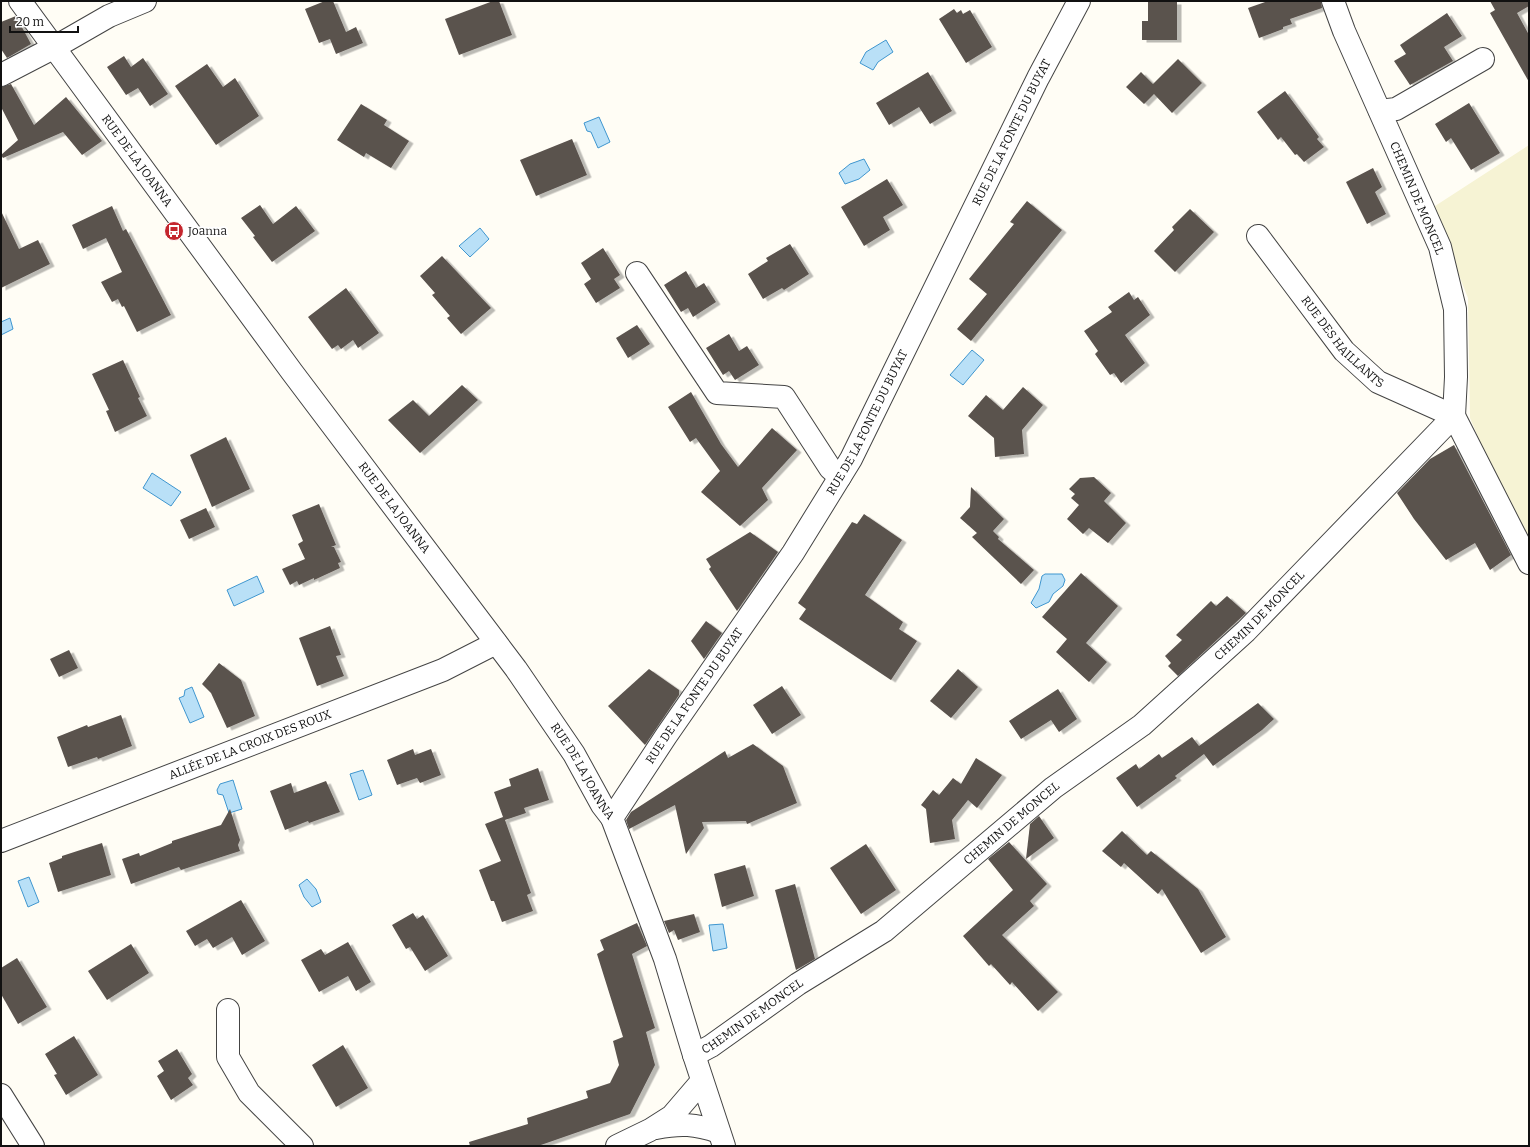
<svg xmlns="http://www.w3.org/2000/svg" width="1530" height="1147" viewBox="0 0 1530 1147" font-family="Bitter,serif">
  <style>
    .farmland { fill: #f6f3d4 }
    .water { fill: #b9e0f7; stroke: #3f96cf }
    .building { fill: #5a524d; filter: url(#shadow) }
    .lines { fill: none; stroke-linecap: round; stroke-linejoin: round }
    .minor-casing { stroke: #444; stroke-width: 24 }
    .tertiary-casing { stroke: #444; stroke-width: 24 }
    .minor { stroke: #fff; stroke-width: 22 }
    .tertiary { stroke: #fff; stroke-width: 22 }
    .labels { text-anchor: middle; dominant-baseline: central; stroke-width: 4; stroke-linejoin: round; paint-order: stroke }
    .street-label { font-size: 12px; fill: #111; stroke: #fff }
    .poi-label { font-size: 12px; fill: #111; stroke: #fff; text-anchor: start }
  </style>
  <defs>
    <filter id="shadow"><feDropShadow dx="4.5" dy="2.5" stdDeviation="0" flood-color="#0004"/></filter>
  </defs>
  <rect width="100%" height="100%" fill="#fffdf5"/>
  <!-- farmland -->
  <path class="farmland" d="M1529,145v413l-59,-140 -2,-120 -36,-90z"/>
  <!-- water -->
  <g class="water">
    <path d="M886,40l7,12 -15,10 -5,8 -13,-7 6,-11z"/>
    <path d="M599,117l11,25 -12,6 -7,-16 -4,-1 -3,-8z"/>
    <path d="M864,159l6,11 -11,9 -14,5 -6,-11 11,-9z"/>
    <path d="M480,228l9,11 -19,18 -11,-11z"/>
    <path d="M10,318l3,11 -12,6v-13z"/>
    <path d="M972,350l12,10 -21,25 -13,-10z"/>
    <path d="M152,473l29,19 -10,14 -28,-18z"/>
    <path d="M1045,574h17l3,6 -2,6 -10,8 -4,8 -13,6 -5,-5 8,-14 3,-13z"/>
    <path d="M257,576l7,16 -30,14 -7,-16z"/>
    <path d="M192,687l12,30 -14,6 -11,-25 5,-2 1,-6z"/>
    <path d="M363,770l9,25 -13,5 -9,-26z"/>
    <path d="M233,780l9,29 -13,4 -6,-18 -5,-1 -1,-4 3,-6z"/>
    <path d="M29,877l10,25 -11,5 -10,-26z"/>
    <path d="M307,879l9,10 5,13 -9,5 -8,-10 -5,-12z"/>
    <path d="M723,924l4,24 -14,3 -4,-26z"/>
  </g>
  <!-- building -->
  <g class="building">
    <path d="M325,1h8l13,31 10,-5 7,16 -27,11 -6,-15 -11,4 -14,-34z"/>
    <path d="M493,1h6l13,34 -53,20 -14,-36z"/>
    <path d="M1268,1h53l1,7 -32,11 2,5 -9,3v2l-24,9 -11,-30z"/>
    <path d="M1490,1h39v5l-12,7 12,22v47l-39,-69 5,-3z"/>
    <path d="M1148,2h29v38h-35v-19h6z"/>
    <path d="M954,9l3,4 4,-3 2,4 7,-4 22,37 -26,16 -27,-44z"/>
    <path d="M1447,13l15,23 -18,11 9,14 -43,24 -16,-24 12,-7 -6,-9z"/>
    <path d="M16,16l15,28 -24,14 -6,-9v-27z"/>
    <path d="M124,56l7,11 12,-9 25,36 -18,12 -12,-18 -12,7 -19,-28z"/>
    <path d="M1178,59l24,24 -30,30 -18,-19 -10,10 -18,-17 15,-15 12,12z"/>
    <path d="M207,64l16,23 12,-9 24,38 -43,29 -41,-59z"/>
    <path d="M928,72l24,39 -22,13 -11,-17 -30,18 -13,-22z"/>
    <path d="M11,84l23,41 32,-28 36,44 -20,14 -19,-23 -60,26 -2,-3 17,-15 -17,-33v-20z"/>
    <path d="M1285,91l34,46 -2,2 7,8 -20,15 -7,-8 -2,1 -14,-18 -3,3 -21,-28z"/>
    <path d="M1469,103l31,50 -29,17 -20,-32 -5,4 -11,-18z"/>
    <path d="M361,104l26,16 -3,5 25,16 -18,27 -25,-15 -2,4 -27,-17z"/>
    <path d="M572,139l15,36 -51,21 -16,-36z"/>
    <path d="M1373,168l9,19 -7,5 11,22 -19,10 -21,-42z"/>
    <path d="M887,179l16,26 -20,12 7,13 -26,16 -23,-39z"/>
    <path d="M1027,201l35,29 -91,111 -14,-12 30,-35 -18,-15 45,-55 -4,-2z"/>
    <path d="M260,205l13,19 23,-18 19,25 -43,31 -19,-25 2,-1 -14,-18z"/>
    <path d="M112,206l11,25 3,-2 45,86 -34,17 -13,-26 -2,1 -4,-8 -6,3 -11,-20 21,-10 -16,-34 -23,11 -11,-24z"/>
    <path d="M1190,209l24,23 -39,40 -21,-21 20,-21 -2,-3z"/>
    <path d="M1,211l18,38 19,-9 12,24 -49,24z"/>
    <path d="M790,244l19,30 -25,16 -2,-2 -19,11 -15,-25 20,-13 -2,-3z"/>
    <path d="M603,248l17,27 -6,4 6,9 -24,15 -12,-19 7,-5 -10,-16z"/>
    <path d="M442,256l49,52 -30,26 -14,-16 3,-2 -18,-21 3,-2 -15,-17z"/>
    <path d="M686,271l10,17 8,-5 12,19 -23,15 -5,-9 -7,4 -17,-27z"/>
    <path d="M346,288l33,45 -21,15 -5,-8 -12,9 -3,-4 -6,4 -24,-32z"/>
    <path d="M1129,292l5,8 4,-3 12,18 -25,20 20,28 -24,20 -7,-10 -4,2 -15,-21 3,-3 -14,-20 28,-19 -4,-5z"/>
    <path d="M637,325l13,19 -22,14 -12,-20z"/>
    <path d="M729,334l10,17 8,-5 12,19 -24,15 -6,-9 -6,4 -17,-27z"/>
    <path d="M123,360l17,37 -2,1 9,18 -32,16 -9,-21 3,-1 -17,-36z"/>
    <path d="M462,385l16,15 -58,53 -32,-33 25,-20 16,16z"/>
    <path d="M1023,387l20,18 -21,25 2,24 -29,3 -1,-19 -26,-22 18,-21 17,15z"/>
    <path d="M691,392l30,52 17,23 34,-39 25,22 -35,38 6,12 -28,26 -39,-34 19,-21 -24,-33 -6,4 -22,-35z"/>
    <path d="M226,437l24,52 -38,18 -22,-52z"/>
    <path d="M1454,445l57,110 -21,15 -15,-27 -29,17 -32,-41 -17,-26 33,-34z"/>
    <path d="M1094,477l17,16 -7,8 22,22 -18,20 -19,-15 -6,6 -16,-15 12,-14 -8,-7 4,-4 -6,-5 11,-11z"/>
    <path d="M971,487l33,32 -11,12 6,6 -1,2 36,31 -13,14 -49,-47 5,-4 -17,-15 10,-11z"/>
    <path d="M319,504l17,41 -5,2h3l7,15 -3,1 2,5 -26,12v-2l-15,7 -2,-4 -7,4 -8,-16 23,-10 -7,-15 5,-3 -11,-26z"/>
    <path d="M206,508l9,19 -26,12 -9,-19z"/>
    <path d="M864,514l38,26 -37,55 38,27 -4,7 18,12 -26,39 -92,-61 7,-10 -8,-6 54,-81 5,2z"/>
    <path d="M750,532l28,20 -41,59 -28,-42 2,-2 -5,-8z"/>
    <path d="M1081,573l37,33 -32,37 21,19 -18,20 -33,-30 11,-13 -25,-22z"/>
    <path d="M1227,596l19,17 -68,63 -10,-10 3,-3 -6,-7 17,-16 -6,-5 35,-34 5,5z"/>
    <path d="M706,621l16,12 -18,26 -13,-18z"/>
    <path d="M330,626l11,29 -5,1 8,20 -27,10 -18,-48z"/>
    <path d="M69,650l9,18 -19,9 -9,-18z"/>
    <path d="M219,663l22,17 14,36 -28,12 -16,-35 -9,-9z"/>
    <path d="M649,669l30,21v5l-34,50 -37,-39z"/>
    <path d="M958,669l20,18 -27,31 -21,-17z"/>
    <path d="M782,686l19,29 -29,19 -19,-29z"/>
    <path d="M1058,689l19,30 -18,13 -8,-12 -30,19 -12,-18z"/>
    <path d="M1258,703l16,16 -12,11 -49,36 -9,-12 -29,22 2,2 -40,29 -21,-29 20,-14 3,5 20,-15 3,4 30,-21 7,9z"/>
    <path d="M121,715l11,31 -34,13 -1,-2 -29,10 -11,-30 30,-12 1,2z"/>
    <path d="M753,744l30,22 14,37 -50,21 -1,-3 -44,1 2,6 -18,26 -11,-49 -46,24 -3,-9 5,-8 94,-61 3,7z"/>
    <path d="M413,749l2,6 16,-6 10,26 -21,8 -3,-5 -20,7 -10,-25z"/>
    <path d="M976,758l26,17 -25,33 -9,-8 -16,20 3,19 -25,4 -4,-34 -5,-4 12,-15 6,5 14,-17 8,6z"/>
    <path d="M538,768l11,32 -25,8 2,5 -21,7 26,73 -4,2 6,16 -31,11 -8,-21h-3l-12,-31 22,-9 -16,-37 18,-7 -9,-25 17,-6 -2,-7z"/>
    <path d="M326,781l14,31 -31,11 -1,-2 -23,9 -15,-39 21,-8 3,10z"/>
    <path d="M230,809l10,31 -2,5 2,6 -59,19 -2,-3 -48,17 -9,-25 17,-6 1,3 32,-13v-2l49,-16z"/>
    <path d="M1039,816l15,22 -28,21 4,-35z"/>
    <path d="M1122,831l25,24 4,-4 47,38 28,48 -25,16 -39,-64 -4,5 -34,-31 -3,4 -19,-16z"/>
    <path d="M1009,842l38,42 -17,17 4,5 -32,29 56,57 -20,19 -26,-29 -2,3 -19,-21 -2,2 -26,-30 50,-46 -25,-31z"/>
    <path d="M102,843l9,32 -53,17 -9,-29 13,-5v-2z"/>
    <path d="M866,844l30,46 -35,24 -31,-46z"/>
    <path d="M745,865l9,31 -32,11 -8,-33z"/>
    <path d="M795,884l20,75 -19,11 -21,-80z"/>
    <path d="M241,900l24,41 -23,14 -10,-18 -19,11 -6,-9 -12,7 -9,-15z"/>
    <path d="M413,913l4,6 6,-4 25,41 -23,15 -15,-24 -4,2 -14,-24z"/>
    <path d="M694,914l6,18 -22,8 -4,-10 -5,3 -5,-12z"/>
    <path d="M637,923l10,23 -15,8 23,74 -9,4 9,33 -25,49 -92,32h-68l-1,-4 59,-18 -1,-6 61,-20 -2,-7 24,-8 9,-18 -6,-24 10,-4 -26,-83 7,-4 -4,-10z"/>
    <path d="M348,942l23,40 -15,9 -8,-15 -29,16 -18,-32 20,-11 4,6z"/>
    <path d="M131,944l18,29 -42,27 -19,-29z"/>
    <path d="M17,958l30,49 -29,17 -17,-30v-26z"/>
    <path d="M74,1036l24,39 -32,20 -12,-20 3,-1 -12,-20z"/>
    <path d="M343,1045l25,43 -32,19 -24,-42z"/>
    <path d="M177,1049l15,25 -4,4 5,7 -22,15 -14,-24 7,-5 -6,-10z"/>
  </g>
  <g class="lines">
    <!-- minor casing -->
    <g class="minor-casing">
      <g id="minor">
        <path id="s1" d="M20,1l272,371 224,297 58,85 28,51 10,13"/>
        <path d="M1,75l54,-28 54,-31 36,-15"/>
        <path d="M1380,111l16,-2 87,-50"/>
        <path id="s2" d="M1258,236l86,115 34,31 76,34 75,147"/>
        <path d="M637,273l80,120 67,4 46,71 10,9"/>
        <path id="s3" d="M1,841l442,-171 53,-27"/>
        <path d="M228,1010v47l21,36 53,53"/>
        <path id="s4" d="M694,1055l17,-9 87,-62 86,-53 169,-143 89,-63 104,-94 208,-215 2,-39 -1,-68 -15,-62 -96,-216 -11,-30"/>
        <path d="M1,1095l32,51"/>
      </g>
    </g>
    <!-- tertiary casing -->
    <g class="tertiary-casing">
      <g id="tertiary">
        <path d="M656,1128c25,-5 39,-4 63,4"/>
        <path d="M617,1146l33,-16 22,-14 30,-35"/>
        <path id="s5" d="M724,1146l-30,-91 -29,-96 -53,-141 54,-82 127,-183 58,-94 187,-381 41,-77"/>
      </g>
    </g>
    <!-- minor -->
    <use href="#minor" class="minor"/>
    <!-- tertiary -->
    <use href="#tertiary" class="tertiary"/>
  </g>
  <!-- icons -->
  <defs>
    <g id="bus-disc" transform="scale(1)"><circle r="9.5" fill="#c4262e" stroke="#fff"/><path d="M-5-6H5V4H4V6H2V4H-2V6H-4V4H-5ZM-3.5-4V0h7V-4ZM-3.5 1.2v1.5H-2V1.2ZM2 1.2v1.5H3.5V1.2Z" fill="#fff"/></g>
  </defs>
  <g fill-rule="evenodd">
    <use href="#bus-disc" x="174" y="231"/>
  </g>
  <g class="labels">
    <!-- street labels -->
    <g class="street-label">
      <text stroke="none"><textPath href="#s5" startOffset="1142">RUE DE LA FONTE DU BUYAT</textPath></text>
      <text stroke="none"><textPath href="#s1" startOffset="198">RUE DE LA JOANNA</textPath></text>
      <text transform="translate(1417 198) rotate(67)">CHEMIN DE MONCEL</text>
      <text stroke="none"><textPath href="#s2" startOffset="136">RUE DES HAILLANTS</textPath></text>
      <text stroke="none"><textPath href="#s5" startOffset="818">RUE DE LA FONTE DU BUYAT</textPath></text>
      <text stroke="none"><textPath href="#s1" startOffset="630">RUE DE LA JOANNA</textPath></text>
      <text stroke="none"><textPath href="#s4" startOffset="718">CHEMIN DE MONCEL</textPath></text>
      <text stroke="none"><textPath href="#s5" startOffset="494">RUE DE LA FONTE DU BUYAT</textPath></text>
      <text stroke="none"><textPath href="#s3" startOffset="267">ALLÉE DE LA CROIX DES ROUX</textPath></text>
      <text stroke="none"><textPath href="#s1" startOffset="954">RUE DE LA JOANNA</textPath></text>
      <text stroke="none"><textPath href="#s4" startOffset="394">CHEMIN DE MONCEL</textPath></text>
      <text stroke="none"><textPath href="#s4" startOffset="70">CHEMIN DE MONCEL</textPath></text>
    </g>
    <!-- poi labels -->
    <g class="poi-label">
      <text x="188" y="231">Joanna</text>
    </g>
  </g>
  <!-- border -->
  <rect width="1530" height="1147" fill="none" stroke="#111111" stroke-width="4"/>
  <!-- scale -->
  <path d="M10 26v6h68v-6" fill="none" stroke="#111111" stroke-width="2"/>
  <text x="16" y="26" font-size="12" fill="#111111" stroke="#ffffff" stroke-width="3" paint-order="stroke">20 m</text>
</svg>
